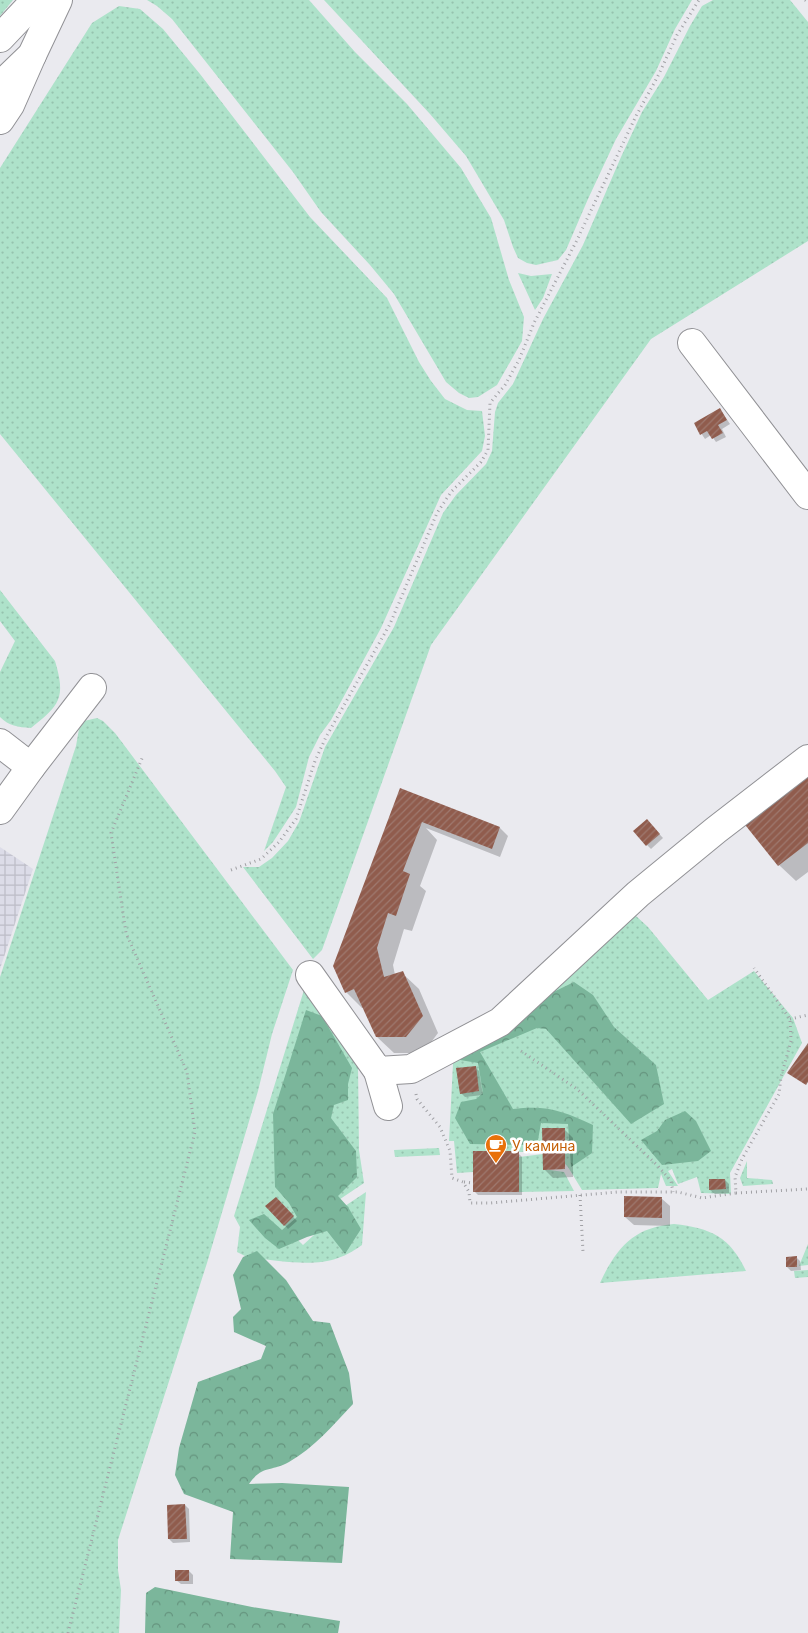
<svg xmlns="http://www.w3.org/2000/svg" width="808" height="1633" viewBox="0 0 808 1633" font-family="Inter,sans-serif">
  <style>
    .industrial { fill: url(#industrial-grid) }
    .grass { fill: url(#grass-dots) }
    .forest { fill: url(#forest-crowns) }
    .shadow { fill: #0003 }
    .building { fill: url(#building-hatch) }
    .lines { fill: none; stroke-linecap: round; stroke-linejoin: round }
    .minor-casing { stroke: #919195; stroke-width: 30 }
    .major-casing { stroke: #919195; stroke-width: 30 }
    .highway-casing { stroke: #919195; stroke-width: 30 }
    .path { stroke: #a1a1a5; stroke-width: 3; stroke-dasharray: 1 4; stroke-linecap: butt }
    .minor { stroke: #fff; stroke-width: 28 }
    .major { stroke: #fff; stroke-width: 28 }
    .highway { stroke: #fff; stroke-width: 28 }
    .labels { text-anchor: middle; dominant-baseline: central; stroke-width: 5; stroke-linejoin: round; paint-order: stroke }
    .food-label { font-size: 14px; fill: #c56008; stroke: #fff; text-anchor: start }
  </style>
  <defs>
    <pattern id="industrial-grid" width="8" height="8" patternUnits="userSpaceOnUse" patternTransform="scale(1.25)"><rect width="8" height="8" fill="#dcdce8"/><path d="M0 4h8M4 0v8" fill="none" stroke="#bdbdc7"/></pattern>
    <pattern id="grass-dots" width="8" height="8" patternUnits="userSpaceOnUse" patternTransform="scale(1.25)"><rect width="8" height="8" fill="#aee2ca"/><path d="M2 2h.1M6 6h.1" fill="none" stroke="#96c2ae" stroke-width="1.8" stroke-linecap="round"/></pattern>
    <pattern id="forest-crowns" width="20" height="18" patternUnits="userSpaceOnUse" patternTransform="scale(1.25)"><rect width="20" height="18" fill="#7bb69b"/><path d="M2 6a3 3 0 1 1 6 0M12 15a3 3 0 1 1 6 0" fill="none" stroke="#65947e"/></pattern>
    <pattern id="building-hatch" width="6" height="6" patternUnits="userSpaceOnUse" patternTransform="scale(1.25)"><rect width="6" height="6" fill="#905c4d"/><path d="M-1 1l2-2M0 6l6-6M5 7l2-2" fill="none" stroke="#9e796f"/></pattern>
  </defs>
  <rect width="100%" height="100%" fill="#eaeaef"/>
  <!-- industrial -->
  <path class="industrial" d="M0,847l33,22 -33,100z"/>
  <!-- grass -->
  <g class="grass">
    <path d="M0,0h13l-13,16z"/>
    <path d="M147,0h162l46,52 52,52 54,64 30,50 18,62 15,37 -2,24 -25,44 -19,12 -9,1 -10,-5 -13,-11 -52,-88 -24,-29 -49,-53 -28,-40 -121,-153 -15,-13z"/>
    <path d="M324,0h368l-17,29 -19,42 -40,68 -28,60 -22,51 -8,10 -22,5 -9,-2 -9,-5 -5,-11 -9,-27 -38,-64 -36,-42z"/>
    <path d="M713,0h77l18,22v219l-157,98 -220,306 -109,305 -9,9 -70,-92h16l13,-9 16,-17 11,-19 26,-75 69,-120 49,-114 13,-18 30,-31 6,-13 3,-39 3,-9 15,-19 30,-65 40,-74 38,-88 21,-45 22,-35 26,-51 12,-20z"/>
    <path d="M119,6l21,3 23,20 37,45 110,143 77,81 32,64 12,19 14,18 22,11 15,1 3,25 -3,15 -41,44 -60,133 -50,92 -11,15 -11,22 -13,50 -23,35 -9,9 22,-64 -11,-16 -275,-337v-266l92,-145z"/>
    <path d="M518,273l13,3 21,-2 -9,24 -8,12z"/>
    <path d="M0,590l55,71c11,37 5,44 -24,67 -13,-1 -22,-2 -31,-11v-45l15,-31 -15,-20z"/>
    <path d="M97,718l6,3 12,12 178,237 -21,64 -14,57 -51,172 -89,277v30l3,20 -2,43h-119v-656l76,-231 3,-17 5,-8z"/>
    <path d="M636,916l12,11 60,73 46,-29 39,47 9,25 -72,130 1,21 -30,-1 -4,-16 -19,7 -6,-15 -4,2 10,15h-12l-5,-12 -3,14 -76,2 -14,-23 -16,-17 -31,2 -48,-1v21l-16,1 -3,-32h-5l4,-77 3,-10 168,-137z"/>
    <path d="M304,990l54,75 1,85 5,33 -61,41 -10,11 10,10 11,-10 -2,-7 54,-36 -4,53c-7,5 -15,10 -24,13 -23,9 -60,3 -85,0l-8,-2 -8,-4 3,-25 -6,-11z"/>
    <path d="M439,1148l1,7 -45,2 -1,-7z"/>
    <path d="M543,1154v15l21,3 10,19 -55,1v-35z"/>
    <path d="M747,1161v17l25,2 1,4 -30,2 -3,-8z"/>
    <path d="M674,1224c37,4 56,13 72,47l-146,12c16,-35 34,-56 74,-59z"/>
    <path d="M808,1244v21l-9,1z"/>
    <path d="M808,1270v7l-13,1 -1,-7z"/>
  </g>
  <!-- forest -->
  <g class="forest">
    <path d="M574,982l19,13 21,32 42,38 8,39 -33,20 -85,-95 -9,-1 -57,24 33,57c35,-4 49,2 80,16l-1,28 -21,14 -3,-43 -27,-1 -3,17 -10,5 -58,-1 -15,-26 6,-16 15,-3 7,-6 -5,-30 -18,-3 -2,-7 77,-52z"/>
    <path d="M306,1010l16,6 30,52 -4,16v16l-14,5 -3,13 25,33 1,26 -19,19 10,11 13,22 -16,25 -18,-23 -20,6 -28,12 -14,-11 -16,-18 15,-6 18,16 15,-13 -8,-14 -14,-16 -2,-73z"/>
    <path d="M685,1111l11,10 15,30 -13,10 -36,4 -21,-25 16,-9 8,-11z"/>
    <path d="M257,1251l29,29 27,41 17,2 19,50 4,31c-20,21 -39,44 -64,58 -18,10 -27,3 -40,22l33,-1 67,4 -7,76 -112,-4 3,-47 -49,-18 -9,-19 4,-27 19,-66 63,-23 5,-13 -32,-14 -1,-15 8,-8 -8,-34 10,-18z"/>
    <path d="M155,1587l97,20 88,14 -2,12h-193l1,-40z"/>
  </g>
  <!-- shadow -->
  <g class="shadow">
    <path d="M720,409l10,15 -8,5 4,8 -10,5 -5,-7 -6,4 -10,-15z"/>
    <path d="M808,771v101l-12,9 -17,-16 -35,-44z"/>
    <path d="M392,812l108,16 8,8 -8,21 -74,-29 11,12 -17,46 6,5 -14,40 -8,-2 -11,36 2,10 7,-2 17,16 19,44 -15,20h-29l-17,-16 -13,-29h-2l-16,-16z"/>
    <path d="M651,825l12,13 -12,11 -4,-4z"/>
    <path d="M475,1067l4,4 4,24 -18,2 -4,-4z"/>
    <path d="M564,1129l9,9v39l-20,1 -9,-9z"/>
    <path d="M518,1153l4,4v38h-44l-4,-4z"/>
    <path d="M725,1180l4,4v9l-14,1 -5,-4z"/>
    <path d="M276,1198l21,23 -9,8 -21,-23z"/>
    <path d="M661,1198l9,8v20l-36,-1 -9,-8z"/>
    <path d="M796,1257l4,4 1,9 -10,1 -4,-4z"/>
    <path d="M185,1505l4,4 1,33 -17,1 -4,-4z"/>
    <path d="M189,1571l4,4v9h-12l-5,-4z"/>
  </g>
  <!-- building -->
  <g class="building">
    <path d="M720,408l7,12 -9,5 5,8 -11,6 -5,-8 -7,4 -6,-12z"/>
    <path d="M808,770v73l-30,23 -36,-45z"/>
    <path d="M400,788l100,39 -8,22 -70,-27 -19,49 7,3 -14,42 -8,-3 -11,35 7,29 19,-6 20,45 -17,21h-30l-22,-48 -9,4 -12,-27z"/>
    <path d="M647,819l13,15 -14,12 -13,-15z"/>
    <path d="M808,1043v39l-2,3 -19,-12z"/>
    <path d="M476,1066l3,25 -19,3 -4,-26z"/>
    <path d="M542,1128h23v41l-22,1z"/>
    <rect x="473" y="1151" width="46" height="41"/>
    <path d="M709,1179h16l1,10 -17,1z"/>
    <path d="M624,1196l38,1v21l-38,-1z"/>
    <path d="M276,1197l18,19 -10,10 -19,-20z"/>
    <path d="M797,1256v11h-11v-10z"/>
    <path d="M185,1504l2,35h-19l-1,-34z"/>
    <rect x="175" y="1570" width="14" height="11"/>
  </g>
  <g class="lines">
    <!-- minor casing -->
    <g class="minor-casing">
      <g id="minor">
        <path d="M692,343l116,152"/>
        <path d="M0,743l31,24"/>
        <path d="M0,810l31,-43 61,-79"/>
        <path d="M310,975l68,96 33,-2 89,-47 138,-128 78,-64 92,-71"/>
        <path d="M378,1071l10,35"/>
      </g>
    </g>
    <!-- major casing -->
    <g class="major-casing">
      <path id="major" d="M0,120l10,-15 22,-50"/>
    </g>
    <!-- highway casing -->
    <g class="highway-casing">
      <g id="highway">
        <path d="M0,38l36,-38"/>
        <path d="M0,86l32,-31 26,-55"/>
      </g>
    </g>
    <!-- path -->
    <g class="path">
      <path d="M805,0l3,2"/>
      <path d="M231,870l30,-11 18,-17 17,-23 19,-58 11,-24 64,-113 47,-111 14,-21 30,-30 7,-12 2,-47 15,-18 14,-25 15,-37 42,-81 60,-126 23,-42 18,-39 22,-35"/>
      <path d="M790,1019l18,-4"/>
      <path d="M521,1051l56,38 81,77 13,15 2,11"/>
      <path d="M416,1094l1,5 23,28 10,24 2,27 11,4 6,10 1,11h20l128,-11h60l24,6 34,-5 -1,-16 7,-18 37,-65 2,-17 10,-36 -1,-22 -36,-51"/>
      <path d="M464,1182l9,1"/>
      <path d="M736,1193l72,-4"/>
      <path d="M580,1195l3,57"/>
      <path d="M68,1633l127,-501 -8,-60 -61,-139 -15,-100 32,-77"/>
    </g>
    <!-- minor -->
    <use href="#minor" class="minor"/>
    <!-- major -->
    <use href="#major" class="major"/>
    <!-- highway -->
    <use href="#highway" class="highway"/>
  </g>
  <!-- icons -->
  <defs>
    <g id="cafe-pin" transform="scale(1.125)"><path d="M0 17L-7.5 6A9.5 9.5 0 1 1 7.5 6Z" fill="#e8710a" stroke="#fff"/><path d="M-5.5-4.5H6V0H3Q3 3.5 0 3.5H-2.5Q-5.5 3.5-5.5 0ZM3-3.2v2h1.7v-2ZM-6 4.5H4V6H-6Z" fill="#fff"/></g>
  </defs>
  <g fill-rule="evenodd">
    <use href="#cafe-pin" x="496" y="1145"/>
  </g>
  <g class="labels">
    <!-- food labels -->
    <g class="food-label">
      <text x="512" y="1145">У камина</text>
    </g>
  </g>
</svg>
